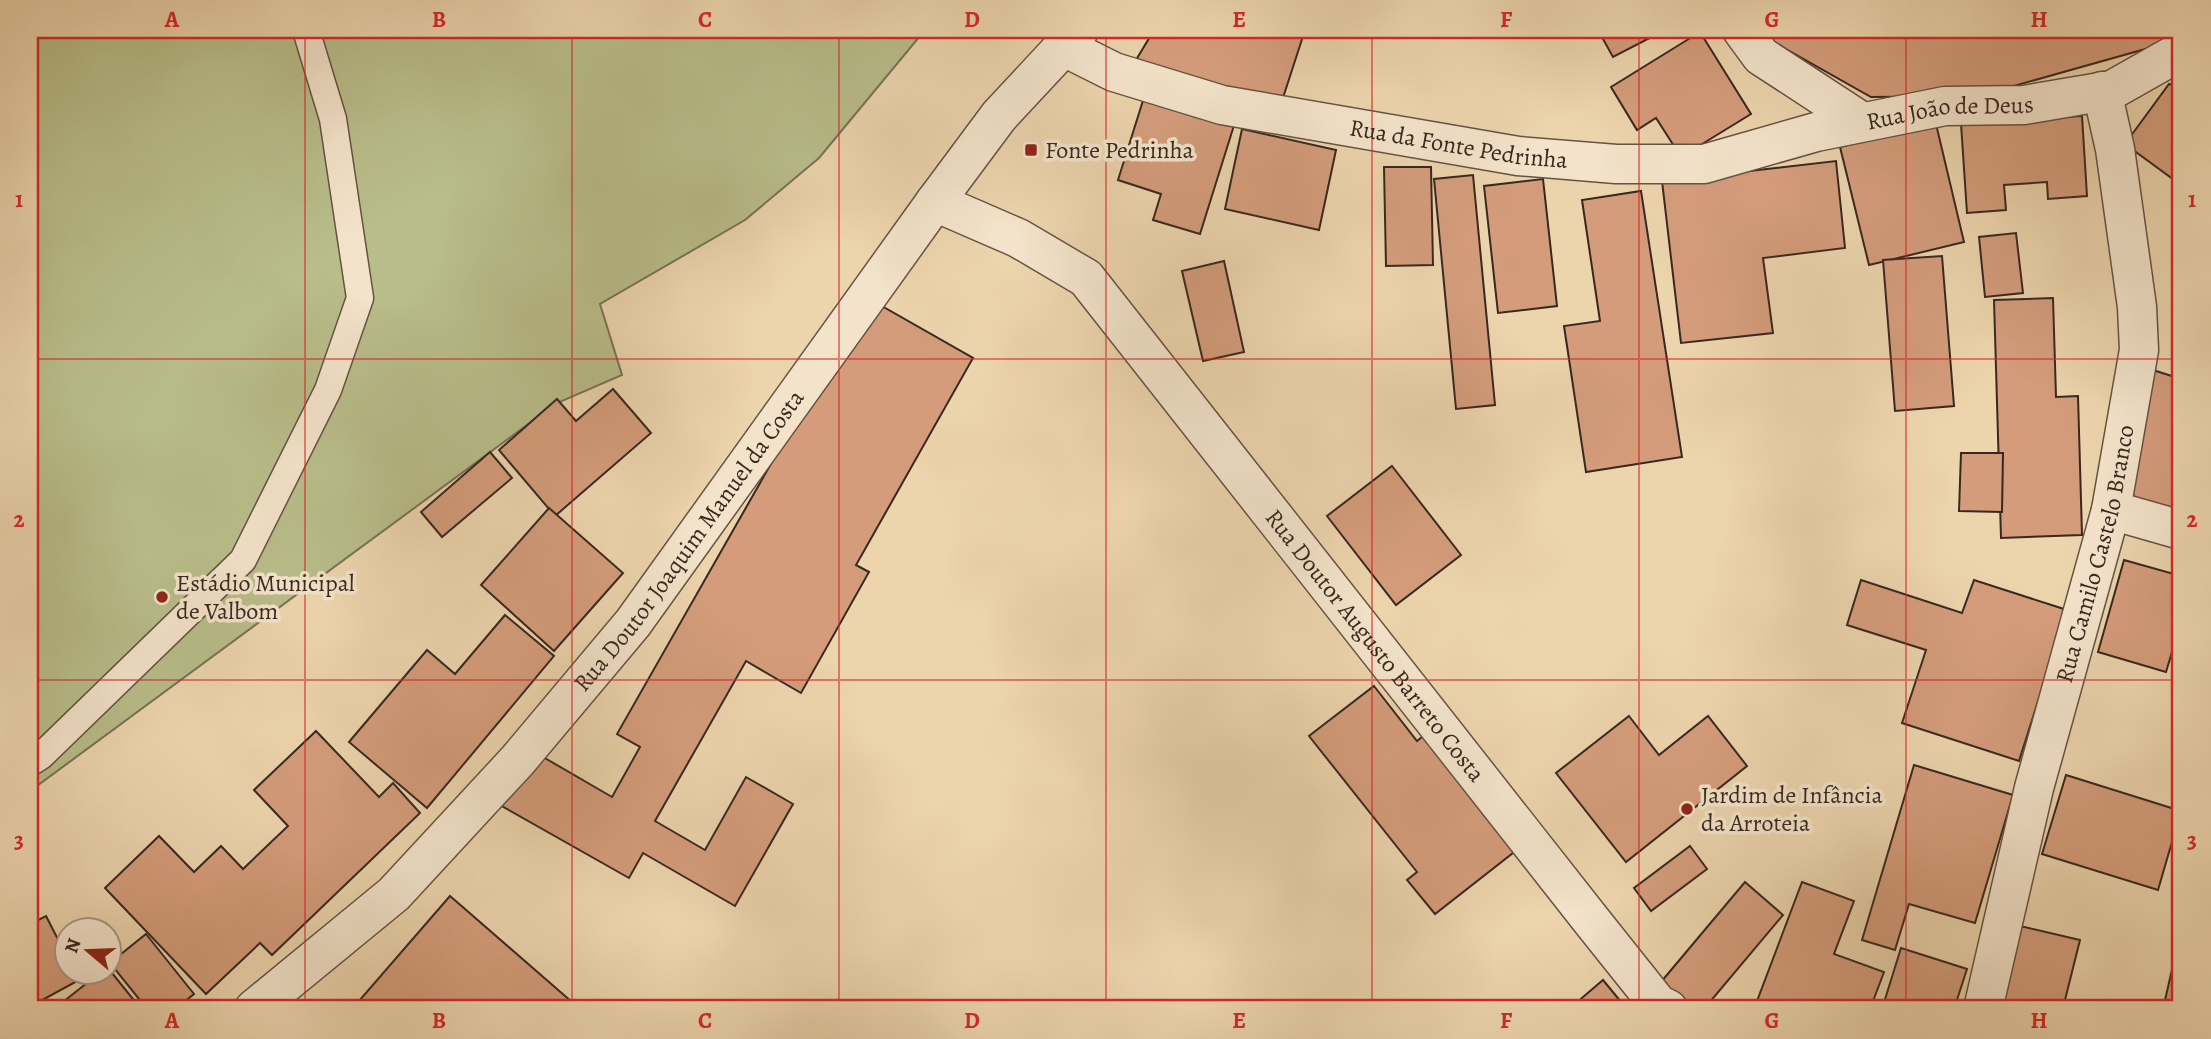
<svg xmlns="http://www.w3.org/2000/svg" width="2211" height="1039" viewBox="0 0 2211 1039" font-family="Alegreya,serif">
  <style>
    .pitch { fill: #b8bd8a; stroke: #787255; stroke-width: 2 }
    .building { fill: #d49c7b; stroke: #382820; stroke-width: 2 }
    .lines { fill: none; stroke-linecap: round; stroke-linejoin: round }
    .service-casing { stroke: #655343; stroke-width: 29 }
    .minor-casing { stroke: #655343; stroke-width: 41 }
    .tertiary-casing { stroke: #655343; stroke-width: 41 }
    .service { stroke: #f3e3ca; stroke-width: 26 }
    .minor { stroke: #f3e3ca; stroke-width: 38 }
    .tertiary { stroke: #f3e3ca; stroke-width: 38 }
    .grid { fill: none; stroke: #d62828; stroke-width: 2; stroke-opacity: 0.55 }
    .poi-dot { fill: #8f2418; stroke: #f3e3ca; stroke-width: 2.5 }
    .labels { text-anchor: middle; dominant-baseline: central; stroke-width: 7; stroke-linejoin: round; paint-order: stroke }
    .street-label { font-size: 24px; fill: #382820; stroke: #f3e3ca }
    .poi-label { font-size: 24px; fill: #382820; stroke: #f3e3ca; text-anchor: start }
    .neatline { fill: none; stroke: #d62828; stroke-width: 2.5 }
    .grid-label { font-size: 23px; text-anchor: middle; font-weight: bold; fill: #d62828 }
  </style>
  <rect width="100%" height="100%" fill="#ecd4ad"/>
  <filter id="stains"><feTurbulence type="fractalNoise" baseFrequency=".00286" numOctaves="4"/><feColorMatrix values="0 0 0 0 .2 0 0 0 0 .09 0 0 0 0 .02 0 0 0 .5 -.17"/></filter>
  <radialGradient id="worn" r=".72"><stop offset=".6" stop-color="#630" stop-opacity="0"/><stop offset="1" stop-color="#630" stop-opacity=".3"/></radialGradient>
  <!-- pitch -->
  <path class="pitch" d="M30,30h895l-106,128 -74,62 -145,84 22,71 -65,28 -527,388z"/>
  <!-- building -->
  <g class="building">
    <path d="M1154,30h151l-25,77 -147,-42z"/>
    <path d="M1598,30h67l-52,27z"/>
    <path d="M1752,30h215v3l12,-3h202v9l-203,57 -107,1z"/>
    <path d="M1700,32l51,82 -70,43 -25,-39 -19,12 -26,-43z"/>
    <path d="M2169,84l12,3v98l-56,-41z"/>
    <path d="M1146,91l90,28 -36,115 -47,-14 8,-26 -43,-14z"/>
    <path d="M2082,116l5,80 -39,3 -1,-17 -43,3 2,25 -39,3 -6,-89z"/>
    <path d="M1936,124l28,118 -95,23 -29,-118z"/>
    <path d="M1242,129l94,21 -17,80 -94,-21z"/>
    <path d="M1836,161l9,87 -82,10 10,75 -92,10 -19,-162z"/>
    <path d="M1384,167h47l2,98 -47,1z"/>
    <path d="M1473,175l22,230 -39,4 -22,-230z"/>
    <path d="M1543,179l14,127 -59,7 -14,-127z"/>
    <path d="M1641,191l41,266 -96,15 -22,-146 36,-5 -18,-121z"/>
    <path d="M2016,233l7,60 -38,4 -6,-60z"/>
    <path d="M1942,256l12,150 -59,5 -12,-151z"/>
    <path d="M1224,261l20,91 -41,9 -21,-90z"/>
    <path d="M866,297l107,61 -117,207 13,7 -68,121 -55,-32 -91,160 50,29 41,-73 47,27 -58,102 -92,-53 -14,25 -129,-73 31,-55 81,47 28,-50 -23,-13z"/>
    <path d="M2053,298l3,99 22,-1 4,139 -81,3 -7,-238z"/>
    <path d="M2153,370l28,9v143l-68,-21z"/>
    <path d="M613,389l38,44 -96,83 -56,-66 58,-51 19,22z"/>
    <path d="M490,452l22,26 -70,59 -21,-25z"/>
    <path d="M1961,453h42l-1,59 -43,-1z"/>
    <path d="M1392,466l69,89 -65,50 -69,-89z"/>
    <path d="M549,508l74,65 -69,78 -73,-66z"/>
    <path d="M2124,560l57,16v57l-3,-1 -12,40 -68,-20z"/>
    <path d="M1861,580l101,33 12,-33 93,30 -48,151 -117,-38 24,-73 -79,-25z"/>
    <path d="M505,615l49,41 -127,152 -78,-66 78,-92 28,24z"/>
    <path d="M1374,686l43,55 11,-9 90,117 -83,65 -28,-34 10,-8 -108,-136z"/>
    <path d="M1629,716l30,39 49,-39 39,50 -121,96 -70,-89z"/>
    <path d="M316,731l63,66 14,-14 27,30 -148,142 -12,-12 -54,51 -101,-106 54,-52 35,36 27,-26 22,23 45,-43 -34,-36z"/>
    <path d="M1914,765l99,30 -38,128 -66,-19 -14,46 -33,-10z"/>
    <path d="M2066,775l115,36 -23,79 -116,-36z"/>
    <path d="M1690,846l17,23 -56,42 -17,-23z"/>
    <path d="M1745,882l38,33 -79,94h-11l-32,-27z"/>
    <path d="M1802,882l52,19 -20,53 50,18 -14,37h-116z"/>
    <path d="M450,896l130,113h-228z"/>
    <path d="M46,916l20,39v17h9l4,8 -44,24 -5,-11v-69z"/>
    <path d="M2003,922l77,18 -17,68 5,1h-86z"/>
    <path d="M146,934l48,60 -19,15h-28l-37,-46z"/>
    <path d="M1901,948l66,21 -13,40h-72z"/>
    <path d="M2173,965l8,1v43h-18z"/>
    <path d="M108,968l33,41h-87l47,-37h7z"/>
    <path d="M1603,980l23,28 -1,1h-44l-5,-6z"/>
  </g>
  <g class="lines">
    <!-- service casing -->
    <g class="service-casing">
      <path id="service" d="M30,763l11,-7 202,-196 85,-170 32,-92 -27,-179 -27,-89"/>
    </g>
    <!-- minor casing -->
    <g class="minor-casing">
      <g id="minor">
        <path d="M1742,30l19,26 101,66"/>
        <path id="s1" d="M1062,46l52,26 108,33 296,51 98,8h88l112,-32 129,-26 79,-1 88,-15 69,-39"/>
        <path id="s2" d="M935,202l83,36 68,40 505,642 67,84 10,5"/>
        <path d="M2111,510l70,20"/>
        <path id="s3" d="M1983,1009l51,-221 77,-278 28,-160 -2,-43 -22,-158 -13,-58"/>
      </g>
    </g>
    <!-- tertiary casing -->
    <g class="tertiary-casing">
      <g id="tertiary">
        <path id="s4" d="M254,1009l140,-115 124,-134 115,-137 302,-421 64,-86 80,-86"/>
      </g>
    </g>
    <!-- service -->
    <use href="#service" class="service"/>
    <!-- minor -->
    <use href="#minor" class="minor"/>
    <!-- tertiary -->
    <use href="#tertiary" class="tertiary"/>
  </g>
  <!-- grid -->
  <path class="grid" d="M305,30v979M572,30v979M839,30v979M1106,30v979M1372,30v979M1639,30v979M1906,30v979M30,359h2151M30,680h2151"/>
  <!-- markers -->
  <g class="poi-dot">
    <rect x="1024" y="143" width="14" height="14" rx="3.5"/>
    <circle cx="162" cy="597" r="7"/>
    <circle cx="1687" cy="809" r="7"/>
  </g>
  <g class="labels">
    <!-- street labels -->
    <g class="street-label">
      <text stroke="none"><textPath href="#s1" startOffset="910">Rua João de Deus</textPath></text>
      <text stroke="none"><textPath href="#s1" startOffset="411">Rua da Fonte Pedrinha</textPath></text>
      <text stroke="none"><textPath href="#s4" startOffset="642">Rua Doutor Joaquim Manuel da Costa</textPath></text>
      <text stroke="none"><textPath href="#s3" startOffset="469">Rua Camilo Castelo Branco</textPath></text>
      <text stroke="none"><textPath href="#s2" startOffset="637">Rua Doutor Augusto Barreto Costa</textPath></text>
    </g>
    <!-- poi labels -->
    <g class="poi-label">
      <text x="1045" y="150">Fonte Pedrinha</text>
      <text x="176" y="583">Estádio Municipal<tspan x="176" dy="28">de Valbom</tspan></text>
      <text x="1701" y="795">Jardim de Infância<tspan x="1701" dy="28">da Arroteia</tspan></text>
    </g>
  </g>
  <!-- margin -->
  <rect width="2211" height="1039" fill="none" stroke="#ecd4ad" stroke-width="77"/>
  <!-- north arrow -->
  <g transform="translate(88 951) rotate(289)"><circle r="33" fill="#f3e3ca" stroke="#a89886" stroke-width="2"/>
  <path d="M0-5L12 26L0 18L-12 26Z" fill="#8f2418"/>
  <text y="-10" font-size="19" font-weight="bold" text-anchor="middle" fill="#382820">N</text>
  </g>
  <rect x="38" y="38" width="2134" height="962" class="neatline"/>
  <g class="grid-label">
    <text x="172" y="27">A</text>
    <text x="439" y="27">B</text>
    <text x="705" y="27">C</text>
    <text x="972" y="27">D</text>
    <text x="1239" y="27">E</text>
    <text x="1506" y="27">F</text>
    <text x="1772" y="27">G</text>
    <text x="2039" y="27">H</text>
    <text x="19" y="207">1</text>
    <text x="2192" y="207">1</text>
    <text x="19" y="527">2</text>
    <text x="2192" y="527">2</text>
    <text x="19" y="848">3</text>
    <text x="2192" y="848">3</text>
    <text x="172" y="1028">A</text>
    <text x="439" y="1028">B</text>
    <text x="705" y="1028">C</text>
    <text x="972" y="1028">D</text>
    <text x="1239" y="1028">E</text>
    <text x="1506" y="1028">F</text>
    <text x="1772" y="1028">G</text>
    <text x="2039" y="1028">H</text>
  </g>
  <rect width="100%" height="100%" filter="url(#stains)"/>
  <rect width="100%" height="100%" fill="url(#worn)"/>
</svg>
